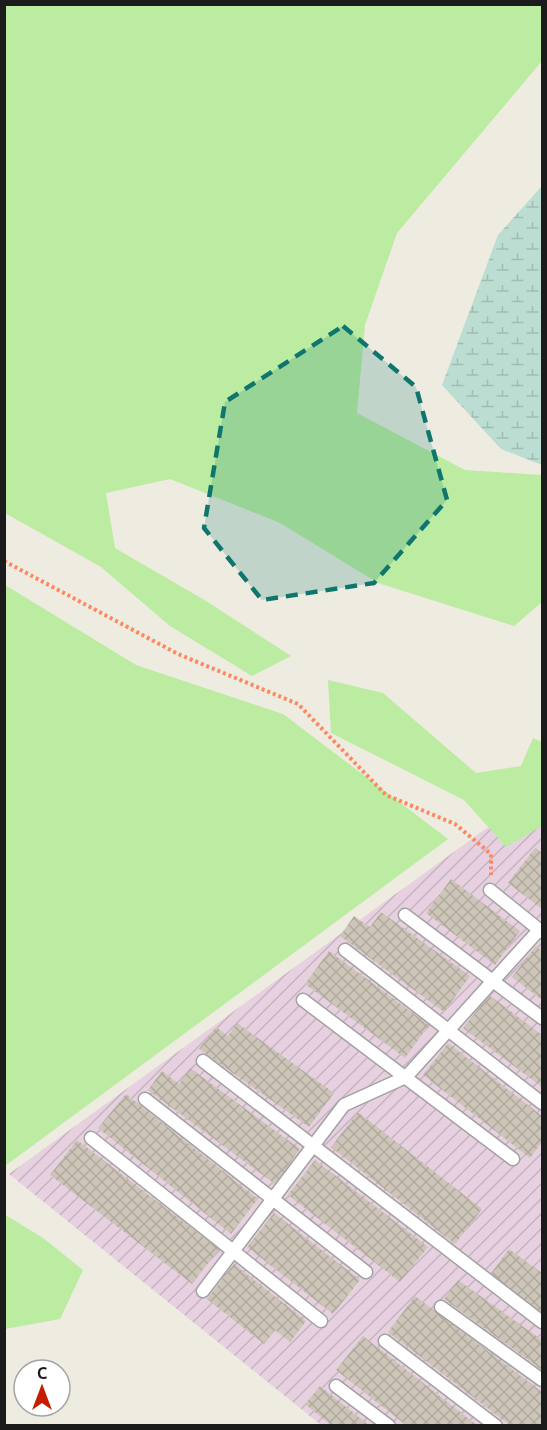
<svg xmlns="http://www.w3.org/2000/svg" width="547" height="1430" viewBox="0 0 547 1430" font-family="Ubuntu,sans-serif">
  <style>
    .industrial { fill: url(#industrial-furrows) }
    .grass { fill: #bbeca1 }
    .wetland { fill: url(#wetland-marsh) }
    .building { fill: url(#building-cross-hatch) }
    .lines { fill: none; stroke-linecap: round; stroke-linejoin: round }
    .service-casing { stroke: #a2a2a2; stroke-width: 15 }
    .path { stroke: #ff875f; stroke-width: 4; stroke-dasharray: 3 3; stroke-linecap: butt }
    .service { stroke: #fff; stroke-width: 12 }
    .marked { fill: #0f766e; fill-opacity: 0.2; stroke: #0f766e; stroke-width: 4.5; stroke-dasharray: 12 8; stroke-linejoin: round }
  </style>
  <defs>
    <pattern id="industrial-furrows" width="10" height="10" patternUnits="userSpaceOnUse" patternTransform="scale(1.5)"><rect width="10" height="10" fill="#e7d1e0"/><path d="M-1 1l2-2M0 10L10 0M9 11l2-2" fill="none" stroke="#c6b3c0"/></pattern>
    <pattern id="wetland-marsh" width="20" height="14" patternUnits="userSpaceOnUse" patternTransform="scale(1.5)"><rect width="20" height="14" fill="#bbddd2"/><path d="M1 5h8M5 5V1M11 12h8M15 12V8" fill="none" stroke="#a0bdb4"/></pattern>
    <pattern id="building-cross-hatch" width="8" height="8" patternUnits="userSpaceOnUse" patternTransform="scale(1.5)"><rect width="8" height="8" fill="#cec5b9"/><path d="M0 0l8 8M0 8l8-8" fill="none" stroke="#b0a99e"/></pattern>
  </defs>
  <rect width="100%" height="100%" fill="#eeebe0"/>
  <!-- industrial -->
  <path class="industrial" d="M542,788v637h-221l-312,-251z"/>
  <!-- grass -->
  <g class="grass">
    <path d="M5,4l537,1v56l-145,172 -32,92 -8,88 108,57 77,5v127l-28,24 -136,-43 -98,-60 -110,-44 -64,14 9,55 91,53 85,55 -39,20 -82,-50 -69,-59 -96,-54z"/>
    <path d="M5,585l131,80 147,49 165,125 -443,327z"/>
    <path d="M328,680l55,13 93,80 45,-7 12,-28 9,4v84l-36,21 -42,-47 -133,-67z"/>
    <path d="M4,1214l39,24 40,32 -23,49 -55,10z"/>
  </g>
  <!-- wetland -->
  <path class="wetland" d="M542,186v279l-41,-16 -59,-64 56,-150z"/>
  <!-- building -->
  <g class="building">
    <path d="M535,848l7,5v56l-34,-26z"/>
    <path d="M451,879l69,52 -25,34 -69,-52z"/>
    <path d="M381,912l89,64 -26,36 -104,-76 14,-20 16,11z"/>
    <path d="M536,946l6,5v49l-30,-23z"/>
    <path d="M329,951l100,74 -24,33 -100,-74z"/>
    <path d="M489,995l53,40v52l-79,-59z"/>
    <path d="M237,1023l97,70 -25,34 -110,-78 17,-22 12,9z"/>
    <path d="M448,1043l94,73v26l-12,16 -107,-83z"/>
    <path d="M190,1068l110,81 -25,35 -127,-94 14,-19 17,13z"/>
    <path d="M126,1094l132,105 -27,35 -133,-106z"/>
    <path d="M358,1112l124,97 -27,35 -124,-97z"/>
    <path d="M77,1140l142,109 -27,35 -142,-109z"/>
    <path d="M315,1160l113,87 -28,35 -112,-87z"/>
    <path d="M274,1213l86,67 -27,34 -86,-67z"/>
    <path d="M509,1249l33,24v41l-53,-38z"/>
    <path d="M234,1264l72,57 -16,21 -15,-12 -11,14 -57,-45z"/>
    <path d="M458,1280l84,60v30l-98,-71z"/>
    <path d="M415,1296l127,96v34h-31l-123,-94z"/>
    <path d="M363,1336l115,90h-71l-71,-56z"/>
    <path d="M320,1386l50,40h-38l-27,-22z"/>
  </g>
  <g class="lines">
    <!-- service casing -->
    <g class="service-casing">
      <g id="service">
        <path d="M490,890l52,42"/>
        <path d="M405,915l137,103"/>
        <path d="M345,950l197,153"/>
        <path d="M303,1000l210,159"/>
        <path d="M203,1061l339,261"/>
        <path d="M145,1099l221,173"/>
        <path d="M91,1138l230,183"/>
        <path d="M203,1291l141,-186 62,-28 133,-147"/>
        <path d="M441,1307l101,73"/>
        <path d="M385,1341l111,85"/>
        <path d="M336,1386l53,40"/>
      </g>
    </g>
    <!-- path -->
    <path class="path" d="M4,561l174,93 120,50 88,91 69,29 36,30v21"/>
    <!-- service -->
    <use href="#service" class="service"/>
  </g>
  <!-- marked area -->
  <path class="marked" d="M343,326l73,61 31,113 -73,83 -112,17 -58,-72 21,-126z"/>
  <!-- border -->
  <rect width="547" height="1430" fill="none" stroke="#1b1b1b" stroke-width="12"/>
  <!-- north arrow -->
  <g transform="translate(42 1388)"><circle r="28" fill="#ffffff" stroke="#a4a4a4" stroke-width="1.5"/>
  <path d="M0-4.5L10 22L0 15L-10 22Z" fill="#c61d00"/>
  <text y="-9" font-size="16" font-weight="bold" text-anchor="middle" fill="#1b1b1b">С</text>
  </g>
</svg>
